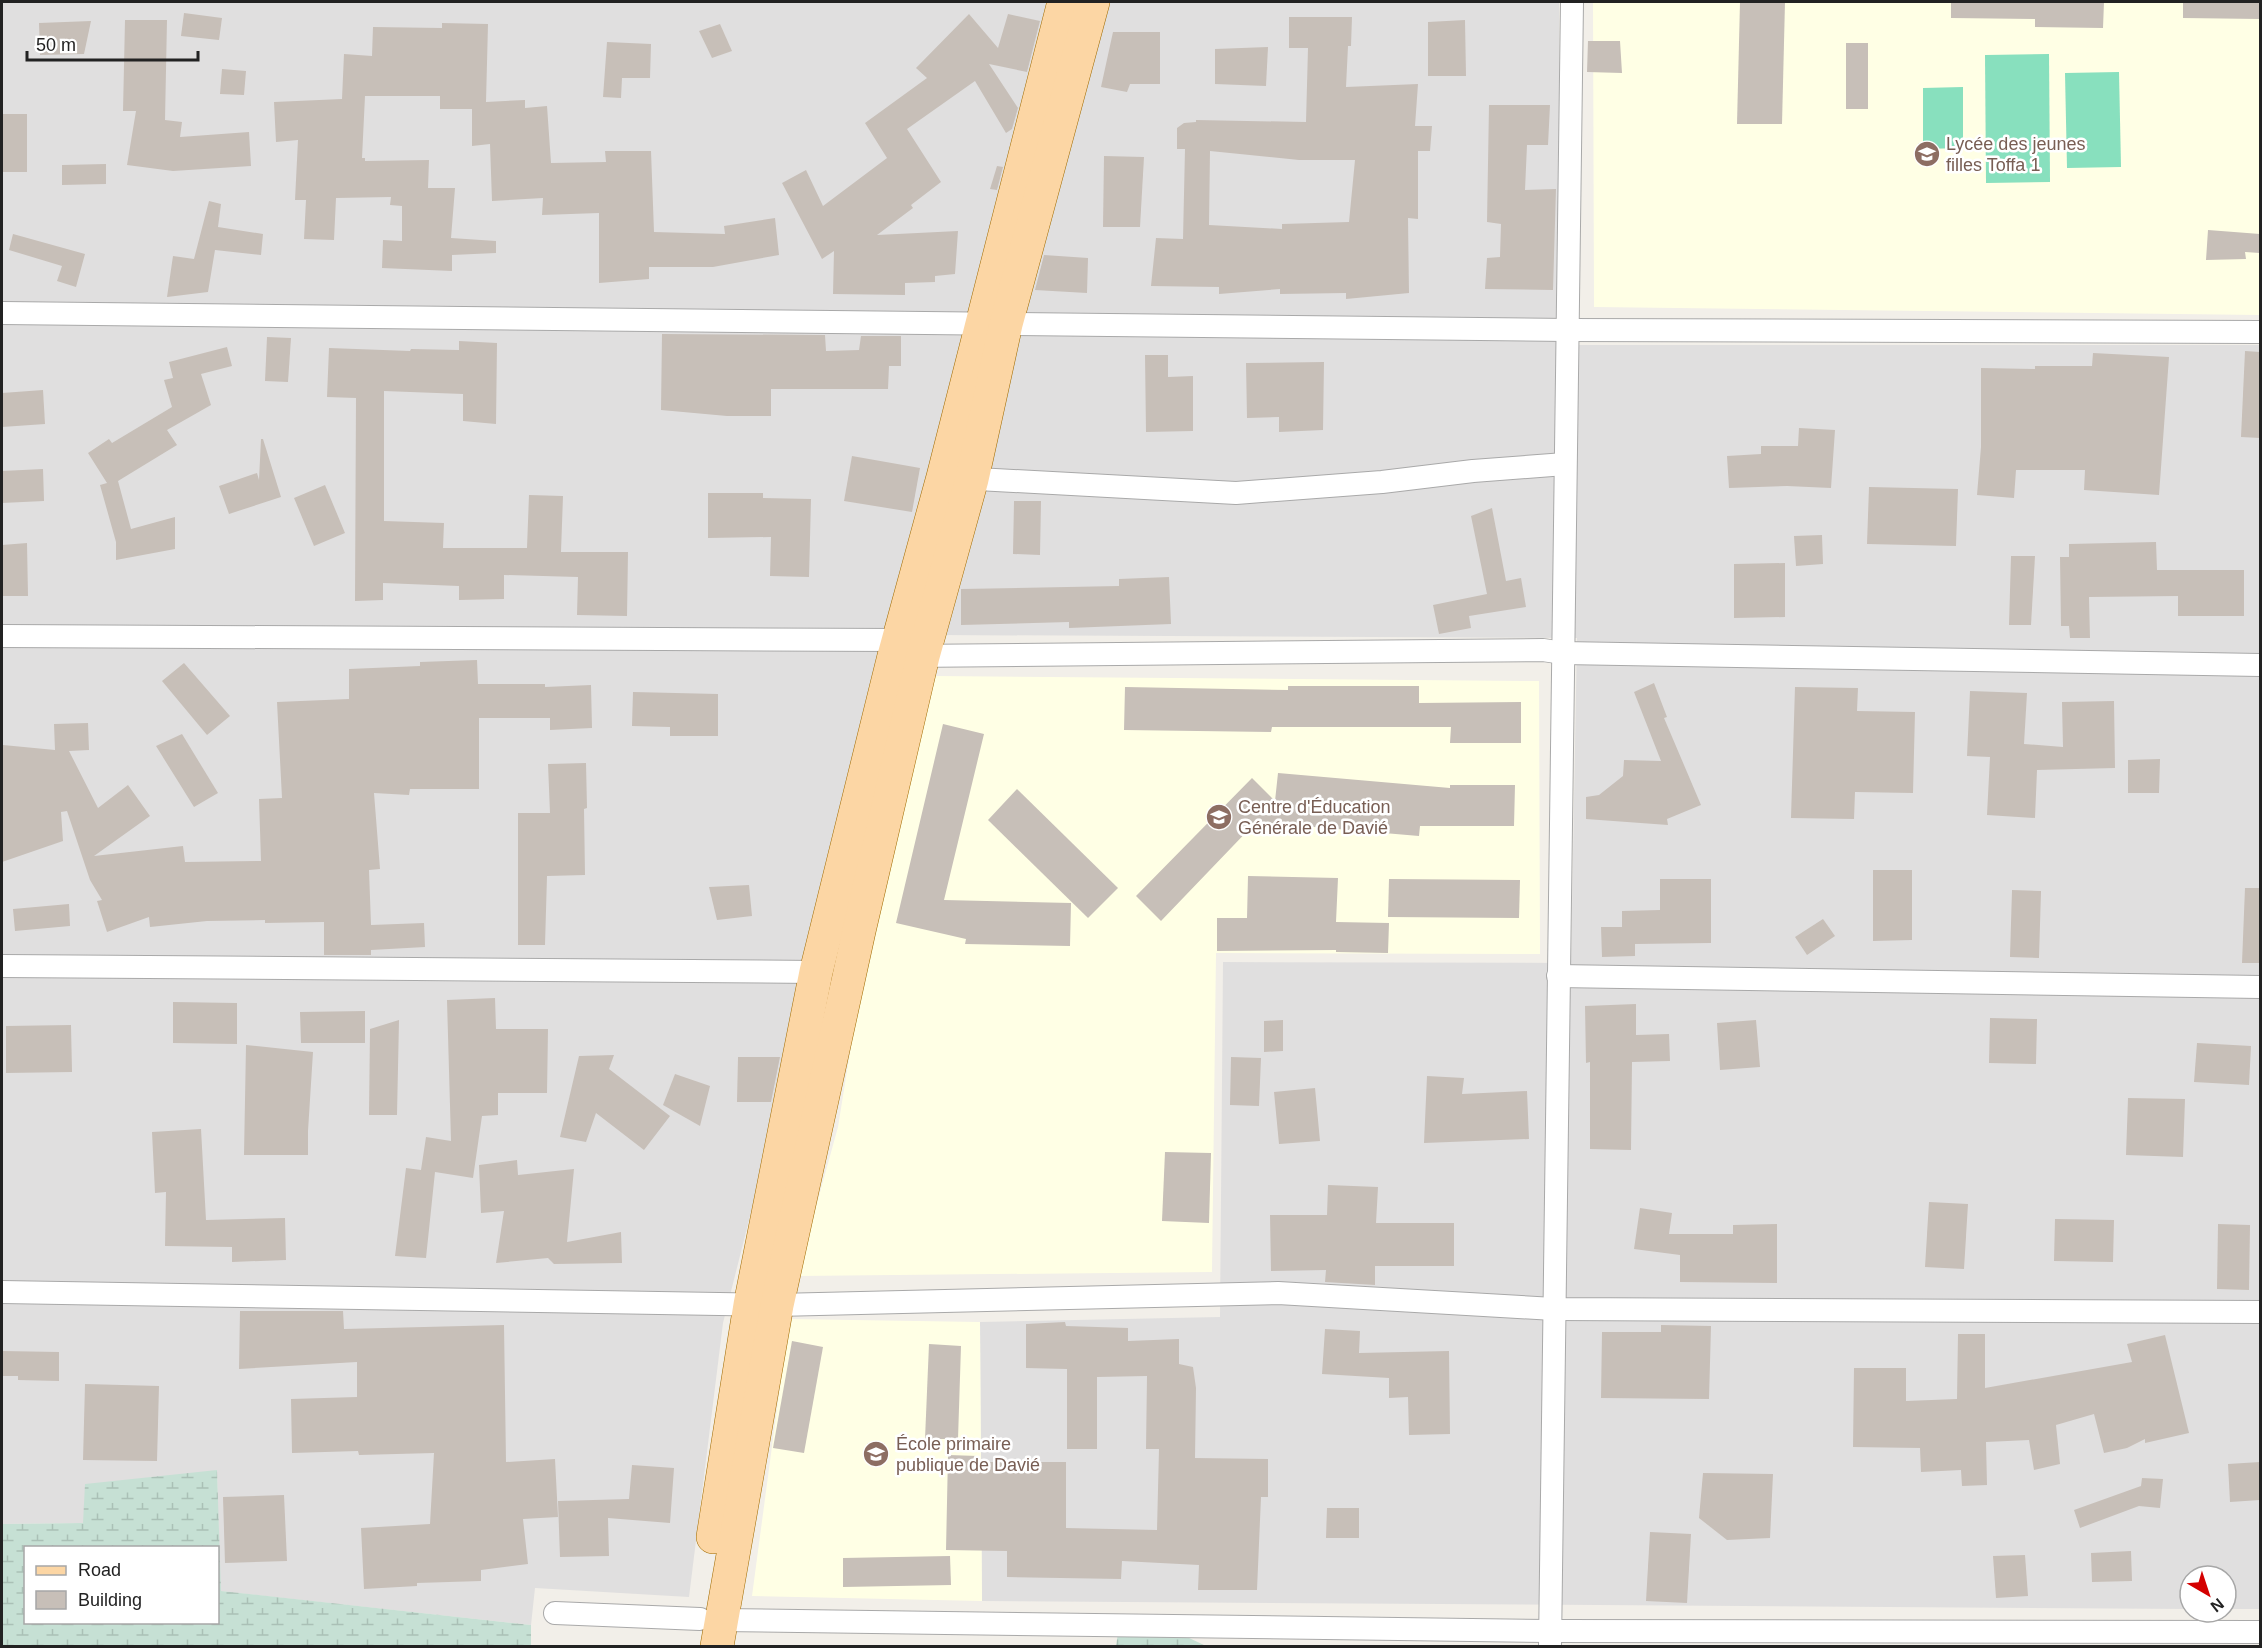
<svg xmlns="http://www.w3.org/2000/svg" width="2262" height="1648" viewBox="0 0 2262 1648" font-family="Arial,sans-serif">
  <style>
    .residential { fill: #e0dfdf }
    .education { fill: #ffffe5 }
    .wetland { fill: url(#wetland-marsh); fill-rule: evenodd }
    .pitch { fill: #88e0be }
    .building { fill: #c7bfb8; fill-rule: evenodd }
    .lines { fill: none; stroke-linecap: round; stroke-linejoin: round }
    .minor-casing { stroke: #a9a9a9; stroke-width: 24 }
    .primary-casing { stroke: #a06b00; stroke-width: 34 }
    .minor { stroke: #fff; stroke-width: 22 }
    .primary { stroke: #fcd6a4; stroke-width: 33 }
    .labels { text-anchor: middle; dominant-baseline: central; stroke-width: 5; stroke-linejoin: round; paint-order: stroke }
    .education-label { font-size: 18px; fill: #785e54; stroke: #fff; text-anchor: start }
  </style>
  <defs>
    <pattern id="wetland-marsh" width="20" height="14" patternUnits="userSpaceOnUse" patternTransform="scale(1.5)"><rect width="20" height="14" fill="#c6e0d4"/><path d="M1 5h8M5 5V1M11 12h8M15 12V8" fill="none" stroke="#aac0b6"/></pattern>
  </defs>
  <rect width="100%" height="100%" fill="#f2efe9"/>
  <!-- residential -->
  <g class="residential">
    <path d="M2,2h1055l-334,1321 -34,274 -154,-9 -4,37 -311,-34 -3,-121 -133,53 -82,1z"/>
    <path d="M1103,2h456l2,343h699v1264h-34v-33h-36v33l-1208,-8 -2,-279 240,-5 3,-355 348,1 6,-325 -639,-3z"/>
  </g>
  <!-- education -->
  <g class="education">
    <path d="M1593,2h667v313l-666,-8z"/>
    <path d="M931,676l608,5 1,273 -324,-1 -4,319 -415,4 41,-149 28,-174z"/>
    <path d="M789,1319l191,3 2,279 -230,-5z"/>
  </g>
  <!-- wetland -->
  <g class="wetland">
    <path d="M217,1470l4,121 310,34v21h-529v-122l81,-1 2,-39zM26,1548h192v74h-192z"/>
    <path d="M1118,1633l69,4 19,9h-90z"/>
  </g>
  <!-- pitch -->
  <g class="pitch">
    <path d="M2049,54l1,128 -64,1 -1,-128z"/>
    <path d="M2119,72l2,95 -54,1 -2,-95z"/>
    <path d="M1963,87v61l-40,1v-61z"/>
  </g>
  <!-- building -->
  <g class="building">
    <path d="M1740,2h45l-3,122h-45z"/>
    <path d="M1951,2h153l-1,26 -68,-1v-8l-84,-1z"/>
    <path d="M2183,2h77v17l-77,-1z"/>
    <path d="M184,13l38,5 -3,22 -38,-4z"/>
    <path d="M969,14l29,34 10,-34 32,7 -13,51 -38,-8 29,44 -6,21 -6,4 -31,-52 -68,48 34,53 -30,23 2,3 -36,27 81,-4 -3,43 -20,2v6l-30,1v12l-72,-1 1,-43 -12,8 -40,-76 24,-13 17,36 64,-48 -22,-35 62,-45 -11,-10z"/>
    <path d="M1289,17h63l-1,29h-3l-2,41 72,-3 -3,42h17l-2,25h-12v68l-10,-1 1,75 -63,6v-6l-66,1v-5l-61,5v-7l-68,-1 5,-48 27,1 2,-90h-8v-21l7,-5 12,-1v-2l110,2 2,-74h-19zM1210,151l89,9h56l-6,62 -67,2v5l-73,-4z"/>
    <path d="M125,20h42l-2,100 17,2 -2,15 69,-5 2,34 -78,5 -46,-6 9,-54h-13z"/>
    <path d="M1465,20l1,56h-38v-54z"/>
    <path d="M91,21l-7,33 -44,1 -1,-32z"/>
    <path d="M442,23l46,1 -2,78 39,-2v8l22,-2 4,57 55,-1 -1,-11h46l3,81 71,2 -1,-8 51,-8 4,37 -66,12h-64v12l-50,4v-70l-57,2 1,-17 -51,3 -2,-57 -18,2v-37h-32v-13h-75l-3,62h3v3l64,-1 -1,28h27l-4,50 45,3v12l-44,2v16l-70,-3 1,-28 19,1v-35l-12,-1 1,-8 -55,1 -2,42 -30,-1 2,-39h-11l3,-60 -22,2 -2,-40 68,-3 2,-45 28,2 1,-29 69,1z"/>
    <path d="M720,24l12,27 -20,7 -13,-27z"/>
    <path d="M1113,32h47v52h-30l-3,8 -26,-5z"/>
    <path d="M1588,41h32l2,32 -35,-1z"/>
    <path d="M607,42l44,2 -1,34h-28l-1,20 -18,-1z"/>
    <rect x="1846" y="43" width="22" height="66"/>
    <path d="M1268,47l-2,39 -51,-2v-35z"/>
    <path d="M222,69l24,2 -2,24 -24,-1z"/>
    <path d="M1489,105h61l-2,40h-21l-2,45 31,-1 -3,101 -68,-1 2,-31 13,-1 1,-33 -14,-2z"/>
    <rect x="2" y="114" width="25" height="58"/>
    <path d="M1104,156l40,1 -4,70h-37z"/>
    <path d="M106,164v20l-44,1v-20z"/>
    <path d="M997,166l6,1 -6,23 -7,-1z"/>
    <path d="M209,201l12,3 -3,23 45,7 -2,21 -46,-5 -7,42 -41,5 6,-41 21,3z"/>
    <path d="M2208,230l52,4v19l-15,-1 1,7 -40,1z"/>
    <path d="M13,234l72,20 -9,33 -19,-6 5,-15 -53,-16z"/>
    <path d="M1044,255l44,3 -1,35 -52,-3z"/>
    <path d="M662,334l163,1 1,16 33,-1 2,-14h40v30h-12l-1,23h-117v27h-44l-66,-6z"/>
    <path d="M267,337l24,1 -3,44 -23,-1z"/>
    <path d="M459,341l38,2 -1,81 -33,-3v-27l-79,-3v130l60,2 -1,25h84l2,-53 34,1 -2,56h67l-1,64 -50,-1 1,-38 -74,-2v24l-45,1v-14l-76,-3v17l-28,1 1,-203 -29,-1 2,-49 81,3 1,-2 48,1z"/>
    <path d="M227,347l5,19 -31,8 10,31 -44,25 10,15 -59,36 13,48 44,-12v32l-59,11v-18l-16,-57 7,-2 -19,-30 21,-14 3,4 60,-36 -8,-27 9,-2 -4,-16z"/>
    <path d="M2245,351l15,1v86l-19,-1z"/>
    <path d="M2093,353l76,4 -10,138 -75,-5 1,-20h-69l-2,28 -37,-3 4,-48v-79l54,1v-3h57z"/>
    <path d="M1145,355h23v22l25,-1v55l-47,1z"/>
    <path d="M1324,362l-1,68 -44,2v-15l-32,1 -1,-55z"/>
    <path d="M43,390l2,34 -43,3v-34z"/>
    <path d="M1799,428l36,2 -4,58 -44,-2 -58,2 -2,-32 34,-2v-8h37z"/>
    <path d="M261,439h2l18,58 -52,17 -10,-28 38,-13 2,7z"/>
    <path d="M852,456l68,12 -8,44 -68,-11z"/>
    <path d="M43,469l1,32 -42,2v-32z"/>
    <path d="M325,485l20,48 -31,13 -20,-48z"/>
    <path d="M1869,487l89,2 -2,57 -89,-2z"/>
    <path d="M708,493h55v5l48,1 -2,78 -39,-1 1,-39 -63,1z"/>
    <path d="M1014,501h27l-1,54 -27,-1z"/>
    <path d="M1492,508l14,73 15,-3 5,29 -57,9 2,12 -32,6 -6,-29 54,-11 -16,-78z"/>
    <path d="M1822,535l1,29 -27,2 -2,-30z"/>
    <path d="M2156,542l1,28h87v46h-66v-20l-89,1 1,41h-20l-1,-12h-8l-1,-69h9v-13z"/>
    <path d="M27,543l1,53h-26v-51z"/>
    <path d="M2011,556h24l-4,69h-22z"/>
    <path d="M1785,563v54l-51,1v-54z"/>
    <path d="M1169,577l2,47 -102,4v-6l-108,3v-36l158,-3v-7z"/>
    <path d="M477,660l1,24h67v3l46,-2 1,43 -42,2v-12h-71v71h-69l-1,6 -35,-2 6,76 -11,1 2,55 53,-2 1,24 -54,3v5h-47v-33l-59,1v-3l-58,1 -57,6 -1,-10 -42,15 -10,-31 5,-1 -12,-20 -23,-69 -6,1 2,29 -61,21 1,-117 52,5 -1,-26 34,-1 1,27 -20,1 29,57 30,-23 22,31 -56,40 89,-10 2,16 76,-1 -2,-62 23,-1 -5,-96 72,-3v-30l71,-3v-4z"/>
    <path d="M184,663l46,53 -23,19 -45,-54z"/>
    <path d="M1654,683l13,34 -3,1 37,87 -34,14 1,6 -82,-6v-22l13,-2 24,-19 1,-16 37,1 -27,-69z"/>
    <path d="M1288,686h131v17l102,-1v41h-71l1,-16h-179l-1,5 -147,-2 1,-43 163,3z"/>
    <path d="M1795,687l63,1 -1,23 58,1 -2,81 -58,-1 -1,27 -63,-1z"/>
    <path d="M1970,691l57,2 -3,51 39,3 -1,-45 52,-1 1,67 -78,2 -2,48 -48,-3 3,-58 -23,-1z"/>
    <path d="M633,692l85,2v42h-48v-9l-38,-1z"/>
    <path d="M943,724l41,10 -40,166 127,3 -1,43 -105,-2 1,-5 -70,-16z"/>
    <path d="M182,734l36,59 -24,14 -38,-61z"/>
    <path d="M2160,759l-1,34h-31v-33z"/>
    <path d="M586,763l1,45 -3,1 1,66 -38,1 -2,69h-27v-132h32l-2,-49z"/>
    <path d="M1278,773l172,15v-3h65l-1,41h-94l-1,10 -163,-14 -95,99 -25,-25 116,-118 23,23z"/>
    <path d="M1017,789l101,99 -30,30 -100,-98z"/>
    <path d="M1873,870h39v70l-39,1z"/>
    <path d="M1248,876l90,2 -2,44 53,1 -1,30 -52,-1v-2l-119,1v-33h30z"/>
    <path d="M1389,879l131,1 -1,38 -131,-1z"/>
    <path d="M1660,879h51v64l-76,1v12l-33,1 -1,-30h21v-16l38,-1z"/>
    <path d="M749,885l3,31 -35,4 -8,-33z"/>
    <path d="M2245,888h15v75h-18z"/>
    <path d="M2012,890l29,1 -2,67 -29,-1z"/>
    <path d="M69,904l1,22 -55,5 -2,-22z"/>
    <path d="M1823,919l12,17 -28,19 -12,-18z"/>
    <path d="M495,998l1,31h52l-1,64h-49v22l-16,1 -9,62 -38,-6 -9,86 -31,-2 11,-88 15,2 5,-33 25,4 -4,-141z"/>
    <path d="M173,1002l64,1v41l-64,-1z"/>
    <path d="M1636,1004v31l33,-1 1,27 -38,1 -1,88 -41,-1v-87l-4,1 -1,-57z"/>
    <path d="M365,1011v32h-64l-1,-31z"/>
    <path d="M1990,1018l47,1 -1,45 -47,-1z"/>
    <path d="M399,1020l-2,95h-28l1,-86z"/>
    <path d="M1283,1020v31l-19,1v-31z"/>
    <path d="M1756,1020l4,47 -40,3 -3,-47z"/>
    <path d="M71,1025l1,47 -66,1v-47z"/>
    <path d="M2197,1043l54,3 -2,39 -55,-3z"/>
    <path d="M246,1045l67,7 -5,79v24h-64z"/>
    <path d="M614,1055l-5,14 61,47 -26,34 -48,-37 -10,29 -26,-5 19,-81z"/>
    <path d="M738,1057h42l-9,45h-34z"/>
    <path d="M1231,1057l30,1 -2,48 -29,-1z"/>
    <path d="M675,1074l35,12 -10,40 -37,-21z"/>
    <path d="M1427,1076l37,2 -2,16 65,-3 2,48 -105,4z"/>
    <path d="M1315,1088l5,53 -41,3 -5,-52z"/>
    <path d="M2128,1098l57,1 -2,58 -57,-2z"/>
    <path d="M201,1129l5,91 79,-2 1,42 -54,2v-15l-67,-1 1,-54 -11,1 -3,-61z"/>
    <path d="M1165,1152l46,1 -2,70 -47,-2z"/>
    <path d="M517,1160l1,15 56,-6 -7,73 54,-10 1,31 -68,1 -6,-6 -52,5 8,-52 -23,2 -2,-48z"/>
    <path d="M1328,1185l50,2 -2,36h78v43h-79v19l-50,-3 1,-12 -55,1 -1,-56h57z"/>
    <path d="M1929,1202l39,2 -4,65 -39,-2z"/>
    <path d="M1640,1208l32,5 -3,21h64v-9l44,-1v59l-97,-1v-27l-46,-6z"/>
    <path d="M2055,1219l59,1 -1,42 -59,-1z"/>
    <path d="M2218,1224l32,1 -1,65 -32,-1z"/>
    <path d="M240,1311h103l1,18 160,-4 2,137 49,-3 3,58 -35,2 5,45 -47,6v11l-64,2v3l-53,3 -3,-61 69,-4 4,-71 -75,2 -1,-4 -66,2 -1,-54 66,-2v-35l-118,7z"/>
    <path d="M1065,1322l1,4 62,2v13l51,-2v25l14,3 3,21 -1,70 73,1v38h-7l-4,93h-59l1,-25 -77,-4 -1,18 -114,-2v-26l-61,-1 2,-95 30,1v6h88v66l91,2 2,-81h-13l1,-73 -50,1v72h-30v-80l-41,-1v-44z"/>
    <path d="M1661,1325l50,1 -2,73 -108,-1 1,-66h59z"/>
    <path d="M1325,1329l35,2 -1,22 90,-2 1,83 -41,1 -1,-38 -19,1v-20l-67,-4z"/>
    <path d="M1958,1334h27v54l147,-26 -5,-18 38,-9 24,98 -44,10v-4l-18,9 -23,5 -10,-39 -38,11 4,39 -26,6 -5,-30 -43,2 1,43 -25,1 -1,-16 -40,2 -1,-24 -67,-1 1,-79h52v33l51,-2z"/>
    <path d="M792,1341l31,6 -19,106 -31,-5z"/>
    <path d="M929,1344l32,2 -3,93h-33z"/>
    <path d="M2,1351l57,1v29l-41,-1v-4h-16z"/>
    <path d="M85,1384l74,2 -2,75 -74,-1z"/>
    <path d="M2260,1462v38l-30,2 -2,-38z"/>
    <path d="M632,1465l42,3 -4,55 -62,-5 1,38 -49,1 -2,-56 71,-2z"/>
    <path d="M1703,1473l70,1 -3,64 -43,2 -28,-22z"/>
    <path d="M2142,1478l21,1 -3,29 -21,-2 -59,22 -6,-18 67,-24z"/>
    <path d="M284,1495l3,66 -62,2 -2,-66z"/>
    <path d="M1327,1508h32v30h-33z"/>
    <path d="M1650,1532l41,2 -4,69 -41,-2z"/>
    <path d="M2131,1551l1,30 -40,1 -1,-29z"/>
    <path d="M2025,1555l3,41 -32,2 -3,-42z"/>
    <path d="M950,1556l1,29 -108,2v-29z"/>
  </g>
  <g class="lines">
    <!-- minor casing -->
    <g class="minor-casing">
      <g id="minor">
        <path d="M2,313l1565,17 693,2"/>
        <path d="M959,478l277,15 146,-11 91,-11 92,-7"/>
        <path d="M2,636l898,4"/>
        <path d="M909,656l634,-6 20,3 697,12"/>
        <path d="M2,966l814,6"/>
        <path d="M1558,976l702,11"/>
        <path d="M2,1292l775,13 501,-12 276,16 706,3"/>
        <path d="M555,1613l145,6"/>
        <path d="M721,1620l828,11 711,1"/>
        <path d="M1550,1646l22,-1644"/>
      </g>
    </g>
    <!-- primary casing -->
    <g class="primary-casing">
      <g id="primary">
        <path d="M713,1537l37,-232 66,-333 78,-316 49,-179 121,-475"/>
        <path d="M717,1646l60,-341 82,-374 64,-275 49,-177 34,-155 87,-322"/>
      </g>
    </g>
    <!-- minor -->
    <use href="#minor" class="minor"/>
    <!-- primary -->
    <use href="#primary" class="primary"/>
  </g>
  <!-- icons -->
  <defs>
    <g id="school-disc" transform="scale(1.35)"><circle r="9.5" fill="#8d6e63" stroke="#fff"/><path d="M0-5L7-2L0 1L-7-2ZM-4 1L0 2.5L4 1V4Q0 6-4 4Z" fill="#fff"/></g>
  </defs>
  <g fill-rule="evenodd">
    <use href="#school-disc" x="1927" y="154"/>
    <use href="#school-disc" x="1219" y="817"/>
    <use href="#school-disc" x="876" y="1454"/>
  </g>
  <g class="labels">
    <!-- education labels -->
    <g class="education-label">
      <text x="1946" y="144">Lycée des jeunes<tspan x="1946" dy="21">filles Toffa 1</tspan></text>
      <text x="1238" y="807">Centre d'Éducation<tspan x="1238" dy="21">Générale de Davié</tspan></text>
      <text x="896" y="1444">École primaire<tspan x="896" dy="21">publique de Davié</tspan></text>
    </g>
  </g>
  <!-- border -->
  <rect width="2262" height="1648" fill="none" stroke="#222222" stroke-width="6"/>
  <!-- legend -->
  <rect x="24" y="1546" width="195" height="78" fill="#ffffff" stroke="#a7a7a7" stroke-width="1.5"/>
  <rect x="36" y="1566" width="30" height="9" fill="#fcd6a4" stroke="#a7a7a7" stroke-width="1.5"/>
  <text x="78" y="1576" font-size="18" fill="#222222">Road</text>
  <rect x="36" y="1591" width="30" height="18" fill="#c7bfb8" stroke="#a7a7a7" stroke-width="1.5"/>
  <text x="78" y="1606" font-size="18" fill="#222222">Building</text>
  <!-- north arrow -->
  <g transform="translate(2208 1594) rotate(141)"><circle r="28" fill="#ffffff" stroke="#a7a7a7" stroke-width="1.5"/>
  <path d="M0-4.5L10 22L0 15L-10 22Z" fill="#d40000"/>
  <text y="-9" font-size="16" font-weight="bold" text-anchor="middle" fill="#222222">N</text>
  </g>
  <!-- scale -->
  <path d="M27 51v9h171v-9" fill="none" stroke="#222222" stroke-width="3"/>
  <text x="36" y="51" font-size="18" fill="#222222" stroke="#ffffff" stroke-width="4.5" paint-order="stroke">50 m</text>
</svg>
